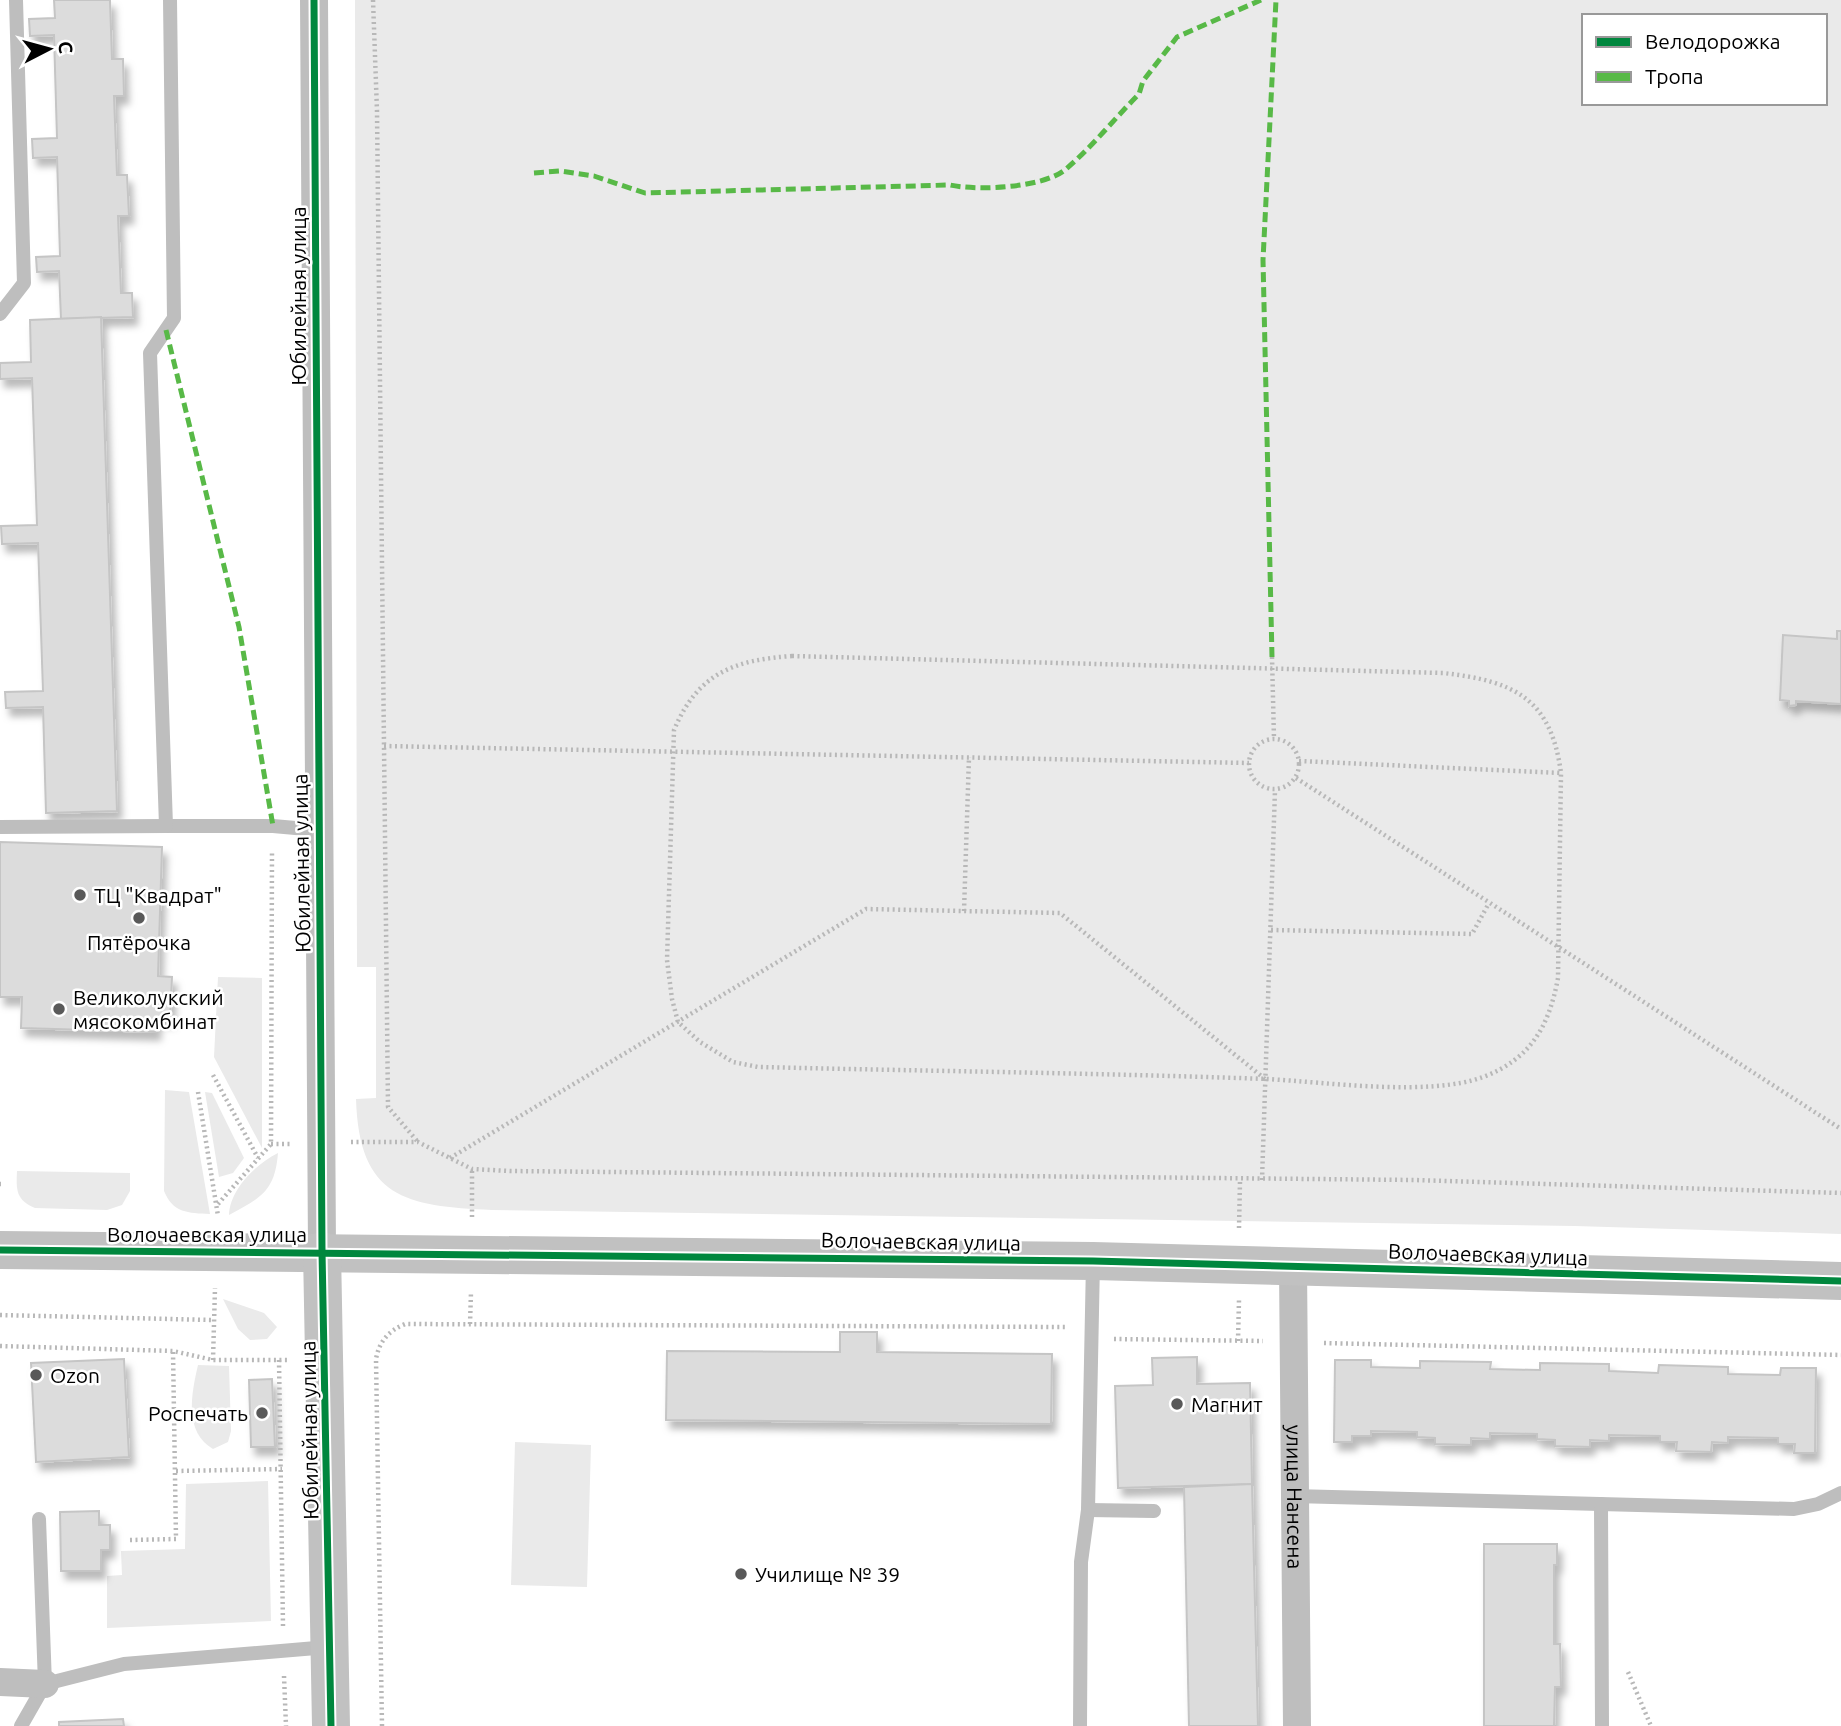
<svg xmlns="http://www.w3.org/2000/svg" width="1841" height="1726" viewBox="0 0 1841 1726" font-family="Ubuntu,sans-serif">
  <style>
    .green { fill: #eaeaea; fill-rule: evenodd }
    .building { fill: #dcdcdc; stroke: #c5c5c5; stroke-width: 2; filter: url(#shadow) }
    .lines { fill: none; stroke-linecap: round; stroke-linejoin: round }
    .path { stroke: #b8b8b8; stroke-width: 4.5; stroke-dasharray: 2 3.5; stroke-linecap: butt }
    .lane { stroke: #bebebe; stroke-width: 14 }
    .street { stroke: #bebebe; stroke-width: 28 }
    .secondary { stroke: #c1c1c1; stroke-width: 38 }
    .quiet { stroke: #58b947; stroke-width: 5; stroke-dasharray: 10 5; stroke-linecap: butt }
    .cycleway-casing { stroke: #fff; stroke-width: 11 }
    .cycleway { stroke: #00873e; stroke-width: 7 }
    .poi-dot { fill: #595959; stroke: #fff; stroke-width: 2.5 }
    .labels { text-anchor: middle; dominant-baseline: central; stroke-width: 5; stroke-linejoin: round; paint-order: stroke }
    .street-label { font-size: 21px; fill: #000; stroke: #fff }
    .poi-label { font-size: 21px; fill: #000; stroke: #fff; text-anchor: start }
  </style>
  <defs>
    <filter id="shadow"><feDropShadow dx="4.5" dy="8" stdDeviation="3.5" flood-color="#0004"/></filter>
  </defs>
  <rect width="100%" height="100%" fill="#fff"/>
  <!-- green -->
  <g class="green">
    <path d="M355,0h1486v1234l-266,-8 -1083,-16c-87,-4 -133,-12 -136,-111l20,-1v-131h-19zM1584,16h241v87h-241z"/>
    <path d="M218,977l44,1v170l-48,-91z"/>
    <path d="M165,1090l24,2 21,122c-22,-1 -37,-1 -46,-23z"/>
    <path d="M205,1092l7,1 32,65 -11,15 -14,4z"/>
    <path d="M278,1153c-3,38 -17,45 -49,62 1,-26 27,-51 49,-62z"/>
    <path d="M17,1171l113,2v18l-8,14 -15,5 -72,-2c-19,-8 -19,-18 -18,-37z"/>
    <path d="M223,1299l41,14 13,14 -10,12 -17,1 -12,-11z"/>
    <path d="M198,1365l31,1 2,65 -3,11 -15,7c-29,-17 -22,-54 -15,-84z"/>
    <path d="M515,1442l76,3 -4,142 -76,-2z"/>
    <path d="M268,1481l3,140 -164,7v-52l15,-1 -1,-24 64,-2 1,-65z"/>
  </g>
  <!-- building -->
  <g class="building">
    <path d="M54,0h56l2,59h11l1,37h-10l3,79h10l2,41h-11l3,77h11l1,24 -72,2 -2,-48 -22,1 -1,-15 24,-1 -3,-99 -24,1 -1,-19 25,-1 -3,-103 -24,1 -1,-17 26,-1z"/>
    <path d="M101,317l16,494 -71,2 -3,-106 -37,1 -1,-16 38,-1 -5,-148 -36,1 -1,-18 36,-1 -5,-147 -32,1v-16l31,-1 -1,-42z"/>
    <path d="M1837,631h4v73l-45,-3v4l-7,1v-5l-9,-1 3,-65 54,4z"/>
    <path d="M0,842l162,5 -4,129 14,1 -2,42 -14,-1v14l-135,-4 1,-31h-22z"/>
    <path d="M840,1332h37v20l175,2 -1,70 -385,-4 1,-69 173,1z"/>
    <path d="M1197,1357v27l53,-1 2,101 -134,4 -3,-102 38,-1 -1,-27z"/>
    <path d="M124,1359l5,98 -93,5 -5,-99z"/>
    <path d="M1335,1360h36v7l49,1v-7l71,1 -1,7 50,1v-7l69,1v7l49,2 1,-8 69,2v7l52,1 1,-7h35l-1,85h-21l1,-9h-17v-6l-50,-1v6l-16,-1 -1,10 -35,-1 1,-9h-17v-6l-51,-1v6l-19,-1v7l-35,-1v-6l-18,-1v-5l-47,-1v6l-19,-1v7l-36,-1v-6l-18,-1v-5l-46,-1v5h-19v6h-18z"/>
    <path d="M272,1379l3,68h-24l-2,-67z"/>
    <path d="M1252,1484l6,242h-69l-5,-239z"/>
    <path d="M99,1511v14h11v25h-9v21h-40l-1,-59z"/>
    <path d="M1484,1544h73v21h-3v79h6l1,43h-6l-1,39h-70z"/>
    <path d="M123,1719l1,7h-65v-4z"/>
  </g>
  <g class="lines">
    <!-- path -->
    <g class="path">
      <path d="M373,0l4,111 11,996 30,35"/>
      <path d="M792,656l651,17c71,8 108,25 118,100l-3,205c-9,48 -27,81 -75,99 -54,20 -157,5 -216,2 -170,-6 -340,-8 -509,-12l-25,-5 -33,-20 -22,-20 -6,-23 -5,-39 7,-230c24,-57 60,-70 118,-74z"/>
      <path d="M1272,657l2,82"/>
      <circle cx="1274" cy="764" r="25"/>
      <path d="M384,746l865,17"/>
      <path d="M1299,761l262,12"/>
      <path d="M1296,778l545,351"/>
      <path d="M964,911l5,-154"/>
      <path d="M1271,930l201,4 17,-31"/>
      <path d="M213,1075l45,83"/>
      <path d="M198,1092l20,124"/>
      <path d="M351,1142h67l54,27 38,2 904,9 427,13"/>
      <path d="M271,1144h19"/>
      <path d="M450,1158l416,-249 194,4 205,166"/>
      <path d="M1262,1180l13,-390"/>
      <path d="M0,1184h1"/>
      <path d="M218,1204l53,-60 1,-293"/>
      <path d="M472,1217v-48"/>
      <path d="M1239,1228l1,-47"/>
      <path d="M0,1315l213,5"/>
      <path d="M470,1324l1,-32"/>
      <path d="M1114,1339l149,2"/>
      <path d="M1238,1341l1,-41"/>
      <path d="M1324,1343l517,12"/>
      <path d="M0,1346l173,5 40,9h76"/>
      <path d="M213,1360l2,-72"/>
      <path d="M279,1360l4,266"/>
      <path d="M176,1471l106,-2"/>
      <path d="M130,1540l46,-1 -3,-188"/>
      <path d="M1628,1672l23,54"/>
      <path d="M284,1676l2,50"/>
      <path d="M382,1726l-6,-367c3,-17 12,-28 29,-35l662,3"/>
    </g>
    <!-- lane -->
    <g class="lane">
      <path d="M170,0l4,318 -24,35 16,473h107l45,4"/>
      <path d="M0,314l24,-31 -8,-283"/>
      <path d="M0,827l166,-1"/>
      <path d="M1293,1496l501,13 24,-5 23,-11"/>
      <path d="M1601,1504l1,222"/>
      <path d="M1088,1510l66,1"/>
      <path d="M39,1519l6,165"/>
      <path d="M21,1726l24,-42 79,-20 204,-17"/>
      <path d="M1080,1726l1,-164 7,-52 5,-248"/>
    </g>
    <!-- street -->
    <g class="street">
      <path d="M314,0l8,1251"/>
      <path id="s1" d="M1293,1266l4,460"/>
      <path d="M0,1682l45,2"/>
    </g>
    <!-- secondary -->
    <g class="secondary">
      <path d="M0,1250l1093,11 748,20"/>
      <path d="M322,1251l9,475"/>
    </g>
    <!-- quiet -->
    <g class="quiet">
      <path d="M534,173l26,-2 34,5 51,17 305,-8c28,6 94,3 116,-16 26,-22 49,-51 73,-75l4,-13 34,-44 84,-37"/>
      <path d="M166,330l73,297 34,199"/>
      <path d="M1272,657l-9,-397 13,-260"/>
    </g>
    <!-- cycleway casing -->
    <g class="cycleway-casing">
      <g id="cycleway">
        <path d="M314,0l8,1251 9,475"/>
        <path d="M0,1250l1093,11 748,20"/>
      </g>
    </g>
    <!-- cycleway -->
    <use href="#cycleway" class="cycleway"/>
  </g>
  <!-- markers -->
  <g class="poi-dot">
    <circle cx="80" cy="895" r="7"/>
    <circle cx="139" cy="918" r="7"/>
    <circle cx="59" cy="1009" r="7"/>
    <circle cx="36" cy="1375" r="7"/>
    <circle cx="1177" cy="1404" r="7"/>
    <circle cx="262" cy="1413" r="7"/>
    <circle cx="741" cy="1574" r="7"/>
  </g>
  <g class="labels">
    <!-- street labels -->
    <g class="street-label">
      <text transform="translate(298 296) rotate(-90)">Юбилейная улица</text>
      <text transform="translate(301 863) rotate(-91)">Юбилейная улица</text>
      <text x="207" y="1234">Волочаевская улица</text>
      <text transform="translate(921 1241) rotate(1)">Волочаевская улица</text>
      <text transform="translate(1488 1254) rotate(2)">Волочаевская улица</text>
      <text transform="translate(309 1430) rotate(-91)">Юбилейная улица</text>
      <text stroke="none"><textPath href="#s1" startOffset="231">улица Нансена</textPath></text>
    </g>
    <!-- poi labels -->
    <g class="poi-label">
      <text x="94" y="895">ТЦ "Квадрат"</text>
      <text x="139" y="942" text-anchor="middle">Пятёрочка</text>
      <text x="73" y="997">Великолукский<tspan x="73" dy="24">мясокомбинат</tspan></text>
      <text x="50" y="1375">Ozon</text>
      <text x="1191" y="1404">Магнит</text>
      <text x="248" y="1413" text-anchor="end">Роспечать</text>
      <text x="755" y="1574">Училище № 39</text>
    </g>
  </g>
  <!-- legend -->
  <rect x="1582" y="14" width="245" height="91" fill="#ffffff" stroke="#999999" stroke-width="2"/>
  <rect x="1596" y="37" width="35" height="10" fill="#00873e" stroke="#999999" stroke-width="2"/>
  <text x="1645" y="49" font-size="21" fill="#000000">Велодорожка</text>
  <rect x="1596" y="72" width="35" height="10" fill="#58b947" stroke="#999999" stroke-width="2"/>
  <text x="1645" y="84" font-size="21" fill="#000000">Тропа</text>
  <!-- north arrow -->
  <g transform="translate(49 49) rotate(84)" stroke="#ffffff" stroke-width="5" paint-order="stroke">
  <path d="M0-5L12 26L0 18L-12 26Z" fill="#000000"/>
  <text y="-10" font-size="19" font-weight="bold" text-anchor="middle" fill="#000000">С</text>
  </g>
</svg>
